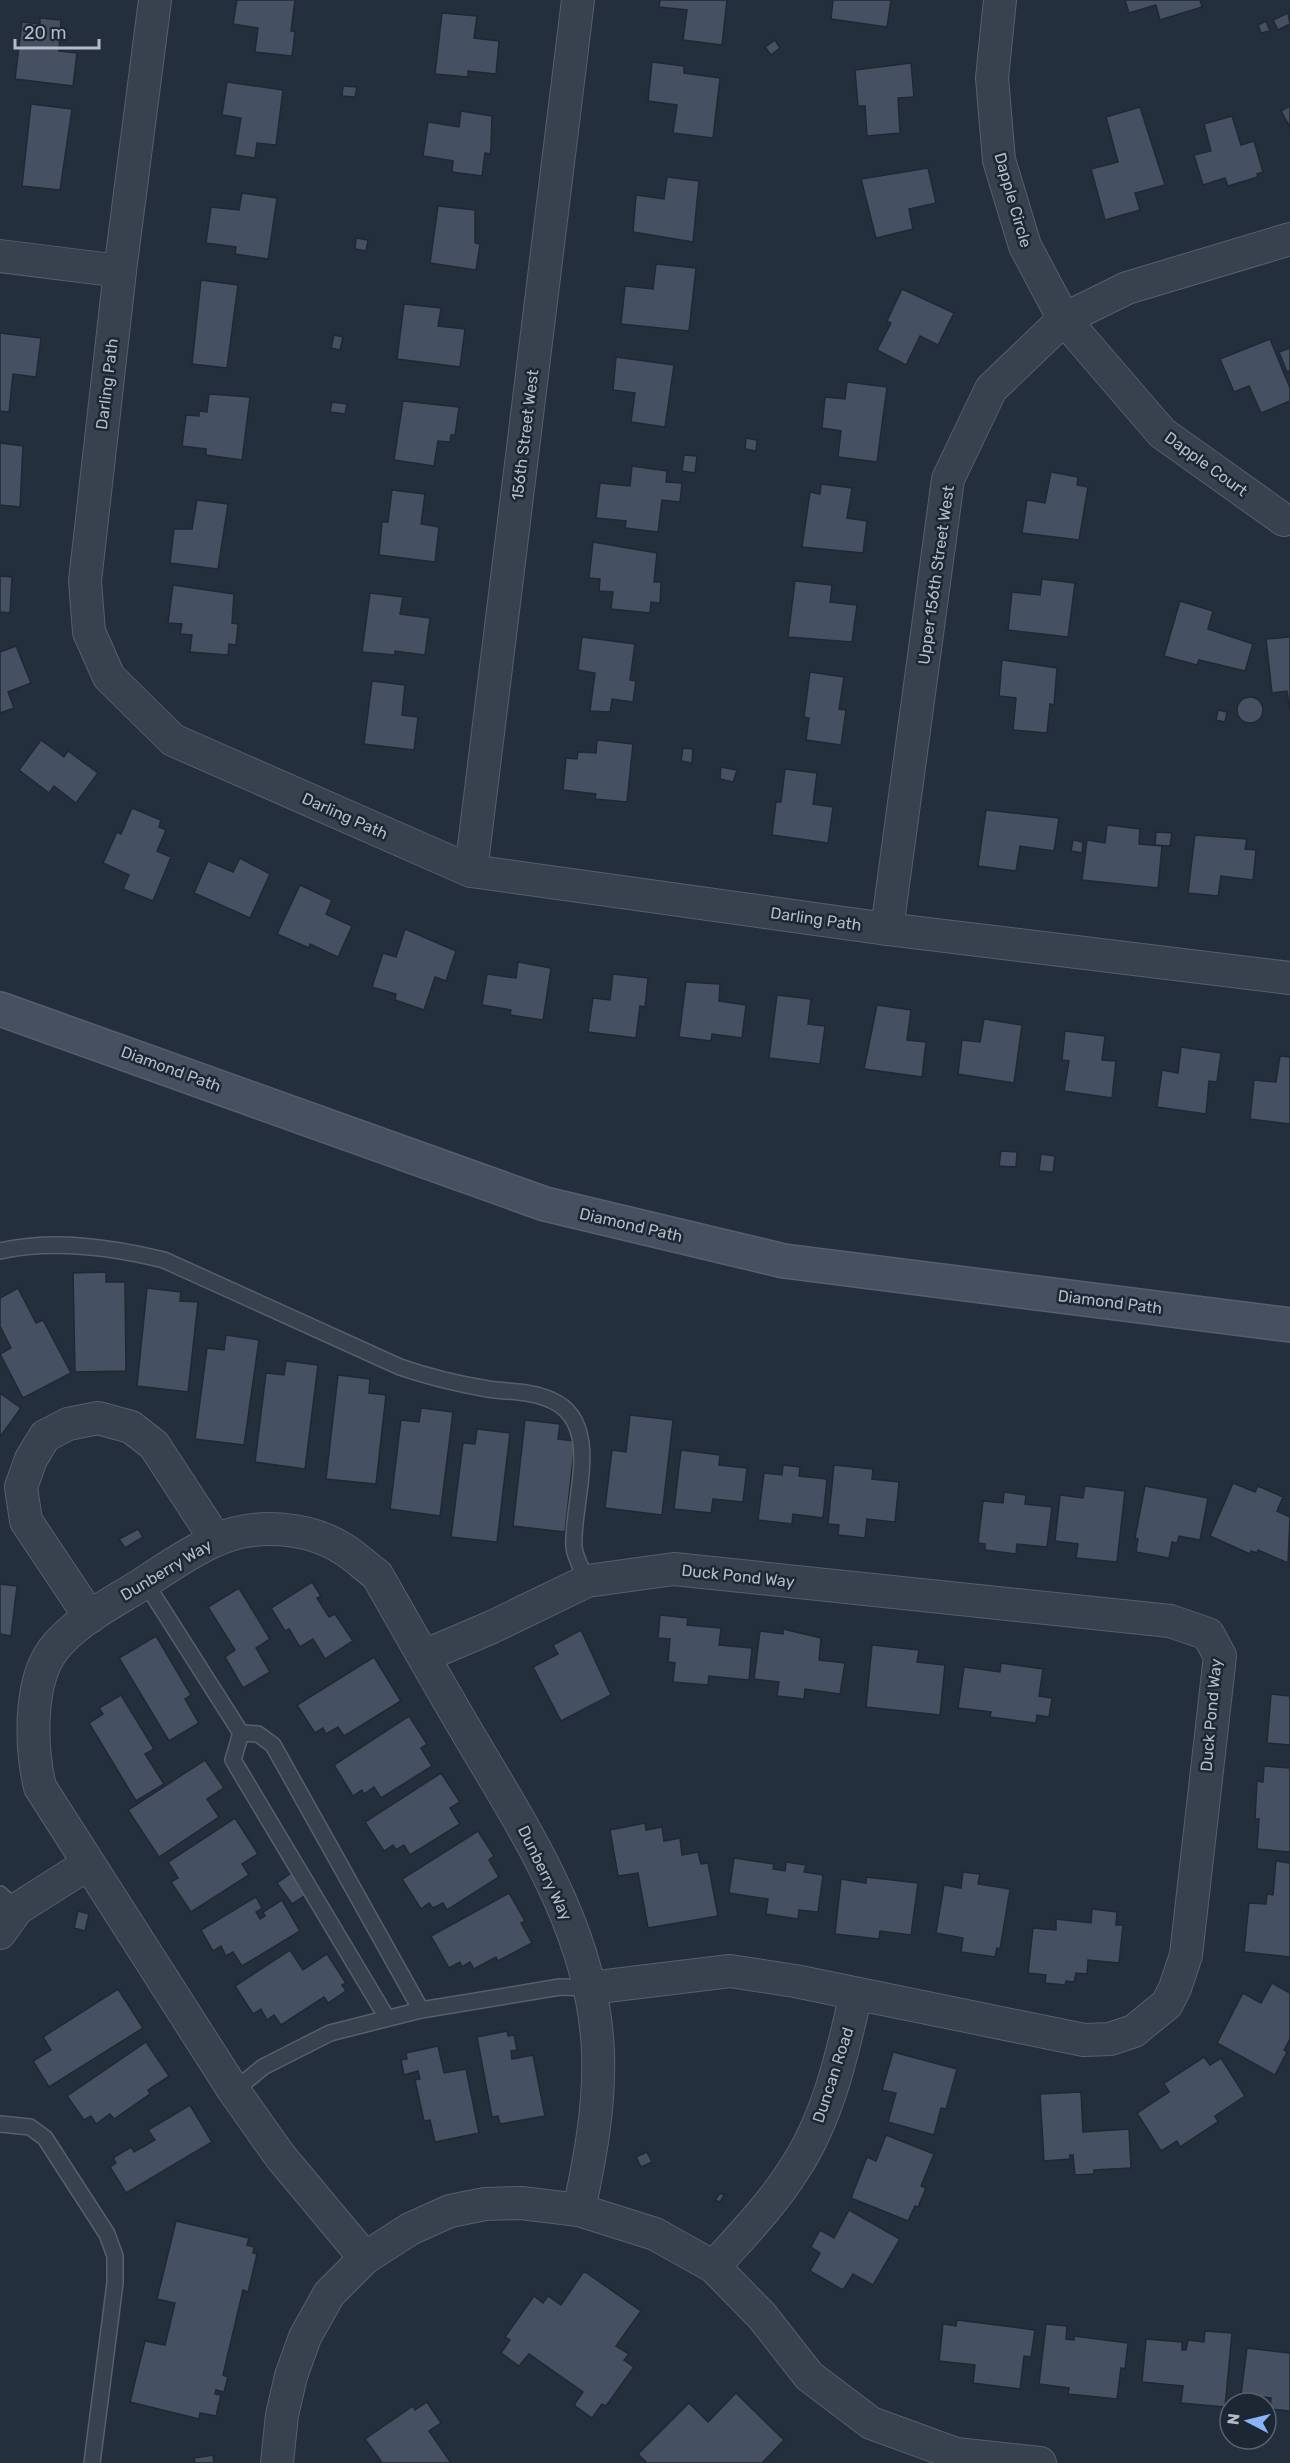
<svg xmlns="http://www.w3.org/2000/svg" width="1290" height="2463" viewBox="0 0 1290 2463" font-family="Rubik,sans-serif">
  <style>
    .building { fill: #455162; stroke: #1f2835; stroke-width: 1.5 }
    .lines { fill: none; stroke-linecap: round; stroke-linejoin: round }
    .lane-casing { stroke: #565f6c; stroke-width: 18 }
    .street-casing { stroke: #565f6c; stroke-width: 34 }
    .secondary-casing { stroke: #565f6c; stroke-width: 36 }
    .lane { stroke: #38414e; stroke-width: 15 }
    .street { stroke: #38414e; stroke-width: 32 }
    .secondary { stroke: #465061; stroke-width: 33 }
    .labels { text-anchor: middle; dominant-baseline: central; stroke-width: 5; stroke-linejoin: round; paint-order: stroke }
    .street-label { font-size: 16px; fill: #b4bcc9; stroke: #1d2633 }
  </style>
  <rect width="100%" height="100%" fill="#242f3e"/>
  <!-- building -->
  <g class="building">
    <path d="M237,0h58l-4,31 4,1 -3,24 -37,-4 3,-24 -25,-4z"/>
    <path d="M660,0h67l-5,45 -39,-5 4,-30 -28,-3z"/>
    <path d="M833,0h58l-4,27 -56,-8z"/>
    <path d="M1125,0h75l2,7 -42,13 -4,-15 -27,8z"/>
    <path d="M442,13l35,3 -3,22 25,3 -3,33 -28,-3v6l-33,-3z"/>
    <path d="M1288,13l2,11 -12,6 -5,-10z"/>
    <path d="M40,18l21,2 -2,31 18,2 -4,33 -58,-7 7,-57 18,2z"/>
    <path d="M1266,21l4,10 -9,2 -3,-8z"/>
    <path d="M775,40l5,8 -9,7 -6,-8z"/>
    <path d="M652,62l32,4v7l36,5 -7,60 -40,-5 4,-28 -29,-4z"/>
    <path d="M911,63l3,34 -16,1 2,35 -33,3 -2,-30h-7l-3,-36z"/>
    <path d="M227,82l56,8 -7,55 -19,-2 -2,15 -20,-3 6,-37 -19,-3z"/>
    <path d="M343,86l14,1 -2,10 -13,-1z"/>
    <path d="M31,104l41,5 -12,81 -38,-4z"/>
    <path d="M1290,106v21l-9,-16z"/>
    <path d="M1140,107l25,78 -30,8 5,17 -35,10 -14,-51 27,-7 -12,-45z"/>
    <path d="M461,111l31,5 -1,32 -1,6 -5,-1 -3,23 -30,-4 1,-11 -30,-5 5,-34 31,5z"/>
    <path d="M1232,116l9,29 13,-4 9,31 -6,2 1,3 -30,9 -3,-8 -22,7 -9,-30 17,-4 -7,-27z"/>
    <path d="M928,168l8,35 -27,6 4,20 -37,9 -15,-59z"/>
    <path d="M667,177l32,4 -6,61 -60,-10 3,-37 28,4z"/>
    <path d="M242,193l35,5 -9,61 -33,-5 1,-7 -30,-4 5,-36 28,3z"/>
    <path d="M438,206l37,4v33l5,1 -4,26 -46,-7z"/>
    <path d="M356,238l12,2 -2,11 -11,-2z"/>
    <path d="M656,264l40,4 -7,63 -68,-7 4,-38 28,3z"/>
    <path d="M201,280l37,5 -11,83 -35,-4z"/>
    <path d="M902,289l52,24 -16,32 -18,-9 -14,29 -29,-15 14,-27 -4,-2z"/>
    <path d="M404,304l37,4 -3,18 27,3 -5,38 -63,-8z"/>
    <path d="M0,333l41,5 -5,39 -23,-3 -4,38 -9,-1z"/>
    <path d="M334,335l9,2 -3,13 -9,-2z"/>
    <path d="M1270,339l20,49v13l-29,12 -12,-27 -15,6 -14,-33z"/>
    <path d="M1290,348v23l-3,1 -8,-20z"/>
    <path d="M616,357l58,8 -9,62 -34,-5 4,-29 -22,-3z"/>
    <path d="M847,382l40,5 -10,75 -39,-5 3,-26 -19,-3 3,-31 20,2z"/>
    <path d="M209,394l41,3 -8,63 -36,-5v-6l-24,-3 4,-31 13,1v-5l8,1z"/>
    <path d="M403,401l56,6 -4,28h-4l-1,7 -12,-1 -4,25 -40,-6z"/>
    <path d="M332,402l15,2 -2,10 -15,-2z"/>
    <path d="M746,438l11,2 -1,11 -11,-2z"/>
    <path d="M0,443l23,3 -3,61 -20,-2z"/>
    <path d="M684,455l13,1 -2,17 -13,-2z"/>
    <path d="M632,466l35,5 -1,11 16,1 -2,19 -18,-2 -4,32 -33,-4 1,-7 -30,-3 4,-35 30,3z"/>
    <path d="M1051,472l27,5 -1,8 11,2 -9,53 -57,-7 5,-33 18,3z"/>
    <path d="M821,484l31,4 -5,30 20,3 -4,32 -61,-6 8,-55 10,2z"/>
    <path d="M392,490l33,4 -4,30 18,3 -4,35 -56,-7 3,-33h6z"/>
    <path d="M197,500l31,4 -10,65 -48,-6 4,-34h18z"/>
    <path d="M593,542l64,11 -3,29h7l-1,21 -9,-1 -1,11 -39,-4 2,-17 -14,-1 1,-12 -11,-1z"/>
    <path d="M0,576l12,1 -2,36 -10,-1z"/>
    <path d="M1042,579l33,4 -7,54 -60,-7 4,-38 28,3z"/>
    <path d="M795,581l37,4 -2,17 27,3 -5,37 -64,-5z"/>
    <path d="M173,585l61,9 -2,29 6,1 -2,21 -7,-1 -1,11 -38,-3 2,-17 -12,-1 2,-10 -14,-1z"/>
    <path d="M370,593l33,4 -3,17 30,4 -5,37 -30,-4v4l-33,-3z"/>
    <path d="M1180,601l33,10 -5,18 45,15 -8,27 -46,-11 -2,5 -33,-9z"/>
    <path d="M582,637l53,7 -5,36 6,1 -3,21 -21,-3 -2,13 -20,-1 5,-38 -17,-3z"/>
    <path d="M1290,637v73l-3,-19 -15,2 -6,-54z"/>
    <path d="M16,646l15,37 -23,9 6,16 -14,5v-61z"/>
    <path d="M1002,660l55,8 -3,37 -4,-1 -3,29 -34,-3 3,-32 -17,-2z"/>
    <path d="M810,672l34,5 -5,32 7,1 -5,35 -35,-5 3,-22 -5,-1z"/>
    <path d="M372,681l33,4 -3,30 16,2 -4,33 -50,-6z"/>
    <circle cx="1250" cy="710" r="13"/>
    <path d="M1218,710l9,2 -2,10 -9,-2z"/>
    <path d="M41,740l23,17 4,-6 30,22 -22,30 -22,-17 -5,7 -30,-23z"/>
    <path d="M597,740l36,4 -6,58 -32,-3 1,-5 -33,-4 3,-32 11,1 1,-7 18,1z"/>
    <path d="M683,748l10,1 -1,14 -11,-2z"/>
    <path d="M721,767l16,3 -4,12 -13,-3z"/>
    <path d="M785,769l32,4 -4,31 20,3 -5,36 -56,-8 4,-33h5z"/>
    <path d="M132,808l29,12 -2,7 7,3 -9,21 14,6 -18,44 -30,-12 6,-14 -26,-12 14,-31 4,2z"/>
    <path d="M986,810l73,8 -5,33 -34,-5 -4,25 -38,-5z"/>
    <path d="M1107,825l33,4 -1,15 23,2 -4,42 -76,-8 5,-40 18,3z"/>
    <path d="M1156,832l16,1 -2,13 -15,-1z"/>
    <path d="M1195,835l52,4 -2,10 11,1 -3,30 -32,-4 -3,20 -30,-3z"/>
    <path d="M1073,840l10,2 -1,11 -11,-2z"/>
    <path d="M240,858l30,16 -20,44 -56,-25 14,-32 25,11z"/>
    <path d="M300,885l32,15 -6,14 26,12 -14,31 -28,-13 -1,4 -32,-14z"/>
    <path d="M405,929l51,22 -10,30 -11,-4 -11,33 -29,-10 1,-6 -24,-7 11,-34 13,4z"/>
    <path d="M518,962l33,6 -8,52 -33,-5 1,-5 -29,-5 5,-31 29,4z"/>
    <path d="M613,974l35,4 -3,29 -5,-1 -4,32 -48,-6 5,-34 17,2z"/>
    <path d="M686,982l34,2 -1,17 27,4 -4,33 -30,-4 -1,7 -32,-4z"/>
    <path d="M777,995l34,4 -3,25 17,2 -5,38 -51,-6z"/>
    <path d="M877,1005l34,5 -4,30 19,2 -4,35 -58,-8z"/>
    <path d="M984,1019l38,6 -8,58 -56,-9 4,-34 18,2z"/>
    <path d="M1065,1031l40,5 -3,24 14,1 -4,37 -48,-7 5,-30 -7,-1z"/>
    <path d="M1181,1047l40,6 -4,29 -8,-1 -3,33 -49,-7 5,-37 16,3z"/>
    <path d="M1280,1056l10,1v67l-40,-5 4,-39 22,2z"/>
    <path d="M1001,1151l16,1 -1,15 -17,-1z"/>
    <path d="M1041,1154l14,2 -2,16 -14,-1z"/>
    <path d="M106,1272v10h19l1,89 -51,1 -2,-99z"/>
    <path d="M18,1288l18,35 7,-3 28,53 -48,25 -23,-44 11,-6 -11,-22v-28z"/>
    <path d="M147,1288l34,4 -1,9 18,1 -10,90 -51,-6z"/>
    <path d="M226,1335l33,5 -15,105 -49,-6 12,-91 17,2z"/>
    <path d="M286,1361l32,4 -13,104 -50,-7 11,-89 18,2z"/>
    <path d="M338,1375l32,4 -1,14 17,2 -10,89 -50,-5z"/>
    <path d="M0,1393l21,15 -21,29z"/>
    <path d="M421,1408l32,4 -13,104 -50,-7 11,-89 18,2z"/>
    <path d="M630,1415l43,5 -11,95 -57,-7 7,-58 14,2z"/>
    <path d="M525,1420l35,4 -2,15 17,2 -10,91 -52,-6z"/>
    <path d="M477,1429l33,4 -13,109 -46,-5 12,-94 12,1z"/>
    <path d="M681,1450l39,5 -1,10 28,3 -4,34 -30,-3 -2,14 -37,-4z"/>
    <path d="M783,1465l17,2 -1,9 28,3 -4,39 -30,-4 -1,10 -34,-4 6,-47 18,2z"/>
    <path d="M834,1465l39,4 -1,10 27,3 -4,40 -28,-3 -2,19 -27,-3 1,-10 -11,-1z"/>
    <path d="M1233,1483l22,9 3,-6 25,11 -6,14 13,6 -2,46 -30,-13 -1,3 -6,-2 -1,3 -40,-18z"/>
    <path d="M1085,1486l40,5 -8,71 -41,-4 2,-14 -23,-3 5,-46 23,3z"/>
    <path d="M1145,1486l63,12 -8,42 -21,-4 -2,7 -5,-1 -3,16 -33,-6 2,-13 -3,-1z"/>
    <path d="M1004,1492l22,3 -1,9 27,3 -5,40 -30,-3 -1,10 -31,-4v-6l-7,-1 5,-42 20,2z"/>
    <path d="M138,1529l5,8 -18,11 -6,-9z"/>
    <path d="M312,1582l9,14 -4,2 12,19 6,-3 18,27 -28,18 -12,-20 -13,8 -11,-18 -4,2 -14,-23z"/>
    <path d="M0,1584l17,2 -6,50 -11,-2z"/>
    <path d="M239,1588l31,51 -14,9 14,24 -27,16 -18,-31 10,-7 -27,-43z"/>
    <path d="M660,1615l28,3 -1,7 34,3 -2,17 33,3 -3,32 -40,-4 -1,9 -35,-3 2,-19 -7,-1 2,-23 -12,-1z"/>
    <path d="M783,1629l38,9 -2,22 26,3 -5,31 -35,-5 -1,10 -27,-3 2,-14 -25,-3 6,-48 23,3z"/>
    <path d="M581,1630l30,65 -50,26 -28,-54 25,-13 -5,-9z"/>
    <path d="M156,1636l35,59 -6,4 14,24 -30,18 -50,-83z"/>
    <path d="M872,1645l47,5 -2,12 28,3 -5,50 -74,-8z"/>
    <path d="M374,1657l27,44 -57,35 -6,-9 -12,7 -3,-6 -8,5 -18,-28z"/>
    <path d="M1001,1663l42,6 -4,27 13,2 -3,19 -12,-2 -1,8 -46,-6 1,-5 -33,-4 6,-41 36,5z"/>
    <path d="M1271,1694l19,2v49l-23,-2z"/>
    <path d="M121,1695l33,54 -9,5 19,30 -28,17 -47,-78 14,-9 -4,-6z"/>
    <path d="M409,1716l18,28 -6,4 11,18 -51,32 -7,-11 -10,7 -2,-4 -9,6 -19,-31z"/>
    <path d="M205,1760l19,28 -17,11 12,18 -60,40 -31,-47z"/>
    <path d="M1264,1766l26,2v84l-33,-3 2,-30h-4l2,-38 6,1z"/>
    <path d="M441,1773l19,29 -10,6 10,16 -50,31 -6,-10 -8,5 -3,-5 -9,6 -19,-29z"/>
    <path d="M235,1818l23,36 -16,10 7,11 -58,37 -20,-30 7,-4 -10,-16z"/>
    <path d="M645,1823l1,7 16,-3 2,14 16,-3 2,17 16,-3 3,12 7,-1 10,53 -70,12 -10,-55 -20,3 -8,-46z"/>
    <path d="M478,1831l16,25 -5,4 10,17 -52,33 -4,-7 -10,5 -4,-5 -8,6 -19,-30z"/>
    <path d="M734,1858l40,6 -1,5 12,2 1,-9 20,3 -2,7 19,3 -5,37 -19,-2 -1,9 -32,-5 2,-15 -39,-6z"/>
    <path d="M1276,1861l14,2v94l-46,-5 5,-49 17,1 1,-10 6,1z"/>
    <path d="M293,1872l15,22 -16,10 -15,-21z"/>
    <path d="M963,1872l17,2 -2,10 32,5 -10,60 -3,-1 -2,9 -34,-5 2,-14 -27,-5 8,-48 17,3z"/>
    <path d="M866,1877l52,6 -7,52 -31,-4 -1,8 -44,-5 6,-55 25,4z"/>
    <path d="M509,1893l16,28 -4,2 11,20 -34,18 -2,-4 -22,12 -4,-7 -8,5 -2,-5 -11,6 -18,-32z"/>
    <path d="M256,1897l6,11 -6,4 4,7 5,-3 -2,-4 19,-12 18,31 -58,35 -9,-14 -7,4 -5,-10 -8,5 -12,-21z"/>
    <path d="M1092,1909l25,3 -1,13h7l-4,38 -31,-3 -1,14 -11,-1 -2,9 -8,-1 -1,4 -20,-2 1,-8 -18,-2 5,-45 23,2v-11l35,4z"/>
    <path d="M78,1911l11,3 -4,17 -11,-3z"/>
    <path d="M290,1950l13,20 24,-16 19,29 -4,2 4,6 -18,12 -4,-6 -43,28 -7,-10 -7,5 -6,-11 -8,5 -18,-28z"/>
    <path d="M1272,1983l18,10v46l-6,11 3,2 -12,23 -58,-32 26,-50 18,10z"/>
    <path d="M118,1989l25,39 -94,59 -16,-26 18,-11 -8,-13z"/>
    <path d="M507,2031l1,5 6,-1 3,15 -6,1 1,8 21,-4 12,61 -45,8 -2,-8 -6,1 -15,-80z"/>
    <path d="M146,2042l23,34 -21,14 2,4 -36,25 -4,-5 -14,10 -5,-8 -7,4 -17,-24z"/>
    <path d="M438,2046l6,27 22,-4 13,64 -44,9 -5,-22 -6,1 -9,-41 5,-1 -2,-8 -14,4 -3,-15 6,-1 -1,-6z"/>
    <path d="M893,2052l64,17 -11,40 -5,-1 -7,27 -46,-13 8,-29 -14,-3z"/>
    <path d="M1204,2057l6,8 11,-7 24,38 -30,20 3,6 -38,25 -3,-6 -16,10 -24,-38 32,-21 -5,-9z"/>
    <path d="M1081,2092l2,40 46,-3 2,39 -37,2v4l-19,1 -2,-20h-3v4l-26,2 -4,-67z"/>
    <path d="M190,2105l22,37 -86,51 -16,-26 6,-4 -3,-5 18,-11 3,5 21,-12 -7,-10z"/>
    <path d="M886,2135l48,19 -13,32 5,2 -8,19 -3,-1 -7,15 -57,-23 16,-41 9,4z"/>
    <path d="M647,2152l5,10 -11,5 -5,-10z"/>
    <path d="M720,2193l4,2 -4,7 -5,-2z"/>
    <path d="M849,2210l51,29 -27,46 -20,-11 -10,16 -33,-19 10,-18 -9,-6 9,-17 14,8z"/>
    <path d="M176,2221l73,17 -2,7 7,2 -1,6 4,1 -9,38 -5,-2 -20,85 5,2 -4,15 -8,-2 -1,4 6,1 -5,21 -16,-3 -1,6 -69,-17 15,-61 20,4 10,-42 -18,-4z"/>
    <path d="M584,2271l57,40 -25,35 13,8 -5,6 10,7 -28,39 -4,-2 -10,14 -18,-13 9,-13 -54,-38 -10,12 -18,-13 9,-13 -5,-3 29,-41 9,7 5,-7 13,9z"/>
    <path d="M957,2320l78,10 -4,27 -7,-1 -4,33 -47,-6 2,-18 -36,-4 4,-37 13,2z"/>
    <path d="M1046,2324l21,2 -1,13 8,1v-4l54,7 -3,26 -4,-1 -4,31 -49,-5 1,-6 -30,-4z"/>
    <path d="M1205,2331l27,2 -7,74 -44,-4 2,-17 -41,-4 4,-43 36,3v8h4l2,-10 16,2z"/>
    <path d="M1247,2348l43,5v58l-20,-2 1,-11 -30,-3z"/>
    <path d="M736,2393l48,47 -22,23h-115l-9,-9 51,-51 19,19z"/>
    <path d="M427,2402l14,21 -12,8 22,32h-74l4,-2 -16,-22 48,-33 2,4z"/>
    <path d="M213,2455l1,8h-19l-1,-5z"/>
  </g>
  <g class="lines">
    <!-- lane casing -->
    <g class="lane-casing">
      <g id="lane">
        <path d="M0,1251c54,-12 111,-4 164,9l236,107c29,10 58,17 88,22 21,3 44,2 63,11 54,23 20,103 23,147 1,11 9,24 13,34"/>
        <path d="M145,1582l96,151"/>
        <path d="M241,1733l17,1 15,11 148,265"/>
        <path d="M241,1733l-8,27 154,258"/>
        <path d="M0,1894l17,15"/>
        <path d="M234,2091l29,-24 67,-34 91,-23 139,-23 30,1"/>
        <path d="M0,2124l30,3 15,11 62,96 8,22v27l-23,180"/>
      </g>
    </g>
    <!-- street casing -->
    <g class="street-casing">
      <g id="street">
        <path d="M155,0l-35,271 -35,310 4,51 20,45 64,63 298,131 416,58 403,49"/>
        <path d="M1000,0l-8,78 7,82 26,86 26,49 13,24 98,114 122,87"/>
        <path d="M0,256l120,15"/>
        <path d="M471,871l107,-871"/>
        <path d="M887,929l61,-450 43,-90 73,-70 63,-31 163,-49"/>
        <path d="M90,1617l-64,-96 -5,-34 10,-28 14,-23 23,-12 30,-6 33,9 23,18 62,95"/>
        <path d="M424,1656l68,-29 95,-46 87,-12 496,52 38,13 12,22 -34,299 -11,33 -8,16 -33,27 -24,8 -26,1 -289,-59 -65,-10 -140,17"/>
        <path d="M0,1933l17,-24 71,-45"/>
        <path d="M365,2258l-85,-102 -46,-65 -194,-304c-9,-38 -12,-103 13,-137 21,-27 55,-45 83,-62 25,-16 51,-35 78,-47 40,-19 94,-15 131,9 11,7 21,17 32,25 31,54 61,108 93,162 58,98 124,198 128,316 2,53 -8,105 -19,157"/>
        <path d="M714,2267c27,-31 57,-61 79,-96 35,-52 49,-116 63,-177"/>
        <path d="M277,2463l5,-48 9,-39 14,-39 24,-43 36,-36 45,-29 40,-18 35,-7 36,-1 58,7 76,24 59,33 48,49 47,60 62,47 85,31 84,9"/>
      </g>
    </g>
    <!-- secondary casing -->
    <g class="secondary-casing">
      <path id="secondary" d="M0,1009l545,195 239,57 506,64"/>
    </g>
    <!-- lane -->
    <use href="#lane" class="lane"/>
    <!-- street -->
    <use href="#street" class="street"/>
    <!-- secondary -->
    <use href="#secondary" class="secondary"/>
  </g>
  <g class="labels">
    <!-- street labels -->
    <g class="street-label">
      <text transform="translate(1013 200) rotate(74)">Dapple Circle</text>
      <text transform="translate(107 384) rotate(-83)">Darling Path</text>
      <text transform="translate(525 435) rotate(-83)">156th Street West</text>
      <text transform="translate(1206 464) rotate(36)">Dapple Court</text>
      <text transform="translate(936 575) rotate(-82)">Upper 156th Street West</text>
      <text transform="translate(345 816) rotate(24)">Darling Path</text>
      <text transform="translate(816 919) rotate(8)">Darling Path</text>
      <text transform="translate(171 1069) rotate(20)">Diamond Path</text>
      <text transform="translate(631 1225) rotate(13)">Diamond Path</text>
      <text transform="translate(1110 1302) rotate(7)">Diamond Path</text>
      <text transform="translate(166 1570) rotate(-31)">Dunberry Way</text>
      <text transform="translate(738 1576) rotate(6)">Duck Pond Way</text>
      <text transform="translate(1211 1715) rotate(-85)">Duck Pond Way</text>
      <text transform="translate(545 1873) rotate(64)">Dunberry Way</text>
      <text transform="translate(833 2075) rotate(-72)">Duncan Road</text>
    </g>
  </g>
  <!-- north arrow -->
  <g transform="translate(1248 2421) rotate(277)"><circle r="28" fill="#1d2633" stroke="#59626f" stroke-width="1.5"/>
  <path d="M0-4.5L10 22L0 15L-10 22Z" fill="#8ab4f8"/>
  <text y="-9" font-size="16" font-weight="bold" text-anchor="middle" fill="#b4bcc9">N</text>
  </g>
  <!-- scale -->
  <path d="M15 39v9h84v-9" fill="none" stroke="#b4bcc9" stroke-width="3"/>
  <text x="24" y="39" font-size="18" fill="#b4bcc9" stroke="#1d2633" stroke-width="4.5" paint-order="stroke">20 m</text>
</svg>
